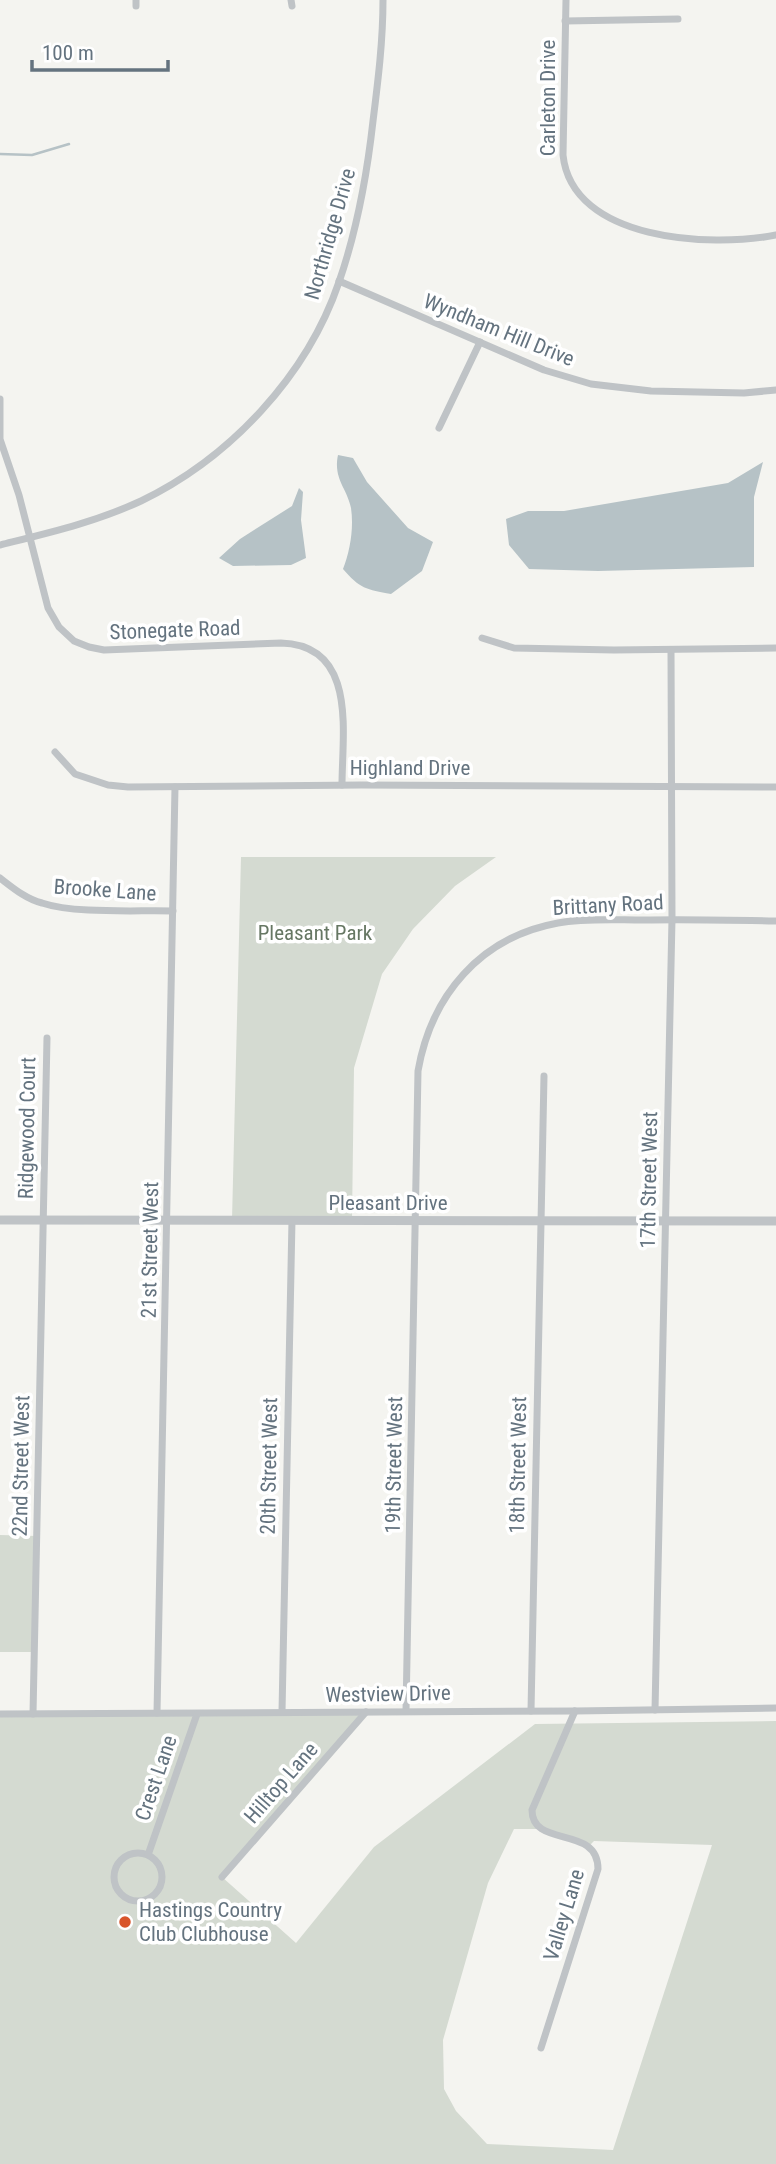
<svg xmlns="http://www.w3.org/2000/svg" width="776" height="2164" viewBox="0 0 776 2164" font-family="'Roboto Condensed',sans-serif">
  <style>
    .green { fill: #d4dad1; fill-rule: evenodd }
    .water { fill: #b6c2c6 }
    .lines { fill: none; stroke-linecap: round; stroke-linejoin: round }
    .stream { stroke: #b6c2c6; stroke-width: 2.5 }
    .minor { stroke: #bfc3c6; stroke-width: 7 }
    .tertiary { stroke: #bfc3c6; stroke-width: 9 }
    .poi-dot { fill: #d8552b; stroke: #fff; stroke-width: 2.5 }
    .labels { text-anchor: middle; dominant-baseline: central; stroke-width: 7; stroke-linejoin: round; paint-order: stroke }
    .street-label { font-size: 21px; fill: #64737f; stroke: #fff }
    .park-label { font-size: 21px; fill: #667763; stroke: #fff }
    .poi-label { font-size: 21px; fill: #64737f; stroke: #fff; text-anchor: start }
  </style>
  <rect width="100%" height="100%" fill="#f4f4f0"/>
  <!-- green -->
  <g class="green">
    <path d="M241,857h255l-41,29 -42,43 -31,45 -28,94 -2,152h-120z"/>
    <path d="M0,1535l37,1 -2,116h-35z"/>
    <path d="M366,1712l-144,165 74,66 78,-96 161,-123 241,-3v443h-776v-450zM514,1829h27l48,17 5,-5 118,4 -99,305 -126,-6 -31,-33 -12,-22 -1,-49 45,-157z"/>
  </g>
  <!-- water -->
  <g class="water">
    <path d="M338,455l15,3 14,24 41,46 25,14 -11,29 -31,23c-24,-4 -32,-6 -48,-25 7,-18 11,-41 8,-61 -4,-20 -18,-29 -13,-53z"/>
    <path d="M763,462l-9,35v70l-156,4 -69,-2 -20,-24 -3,-26 22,-8h36l164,-28z"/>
    <path d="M299,488l4,4 -2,28 5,38 -15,7 -58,1 -14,-8 21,-19 52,-33z"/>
  </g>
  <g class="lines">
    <!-- stream -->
    <path class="stream" d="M0,154l32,1 37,-11"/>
    <!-- minor -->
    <g class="minor">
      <path d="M136,0v6"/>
      <path d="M291,0l1,6"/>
      <path d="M566,0l-3,155c9,86 148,93 213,80"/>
      <path d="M565,21l113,-2"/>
      <path d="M339,281l205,89 47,14 60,7 93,2 32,-3"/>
      <path d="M0,399v40l19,56 29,113 11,19 15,14 15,6 15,3 177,-7c77,2 61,90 61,142"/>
      <path d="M439,428l41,-86"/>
      <path d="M0,545c48,-12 96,-23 141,-44 89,-43 166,-125 198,-219 18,-52 28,-107 34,-161 5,-40 10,-80 10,-121"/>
      <path d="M482,638l32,10 100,2 162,-2"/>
      <path d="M55,752l20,22 33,11 20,2 233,-2 415,2"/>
      <path d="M0,878c13,10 26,21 42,25 33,11 94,7 131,8"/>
      <path d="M655,1710l17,-791 -1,-269"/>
      <path d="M406,1711l12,-640c13,-75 62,-134 140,-148 28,-5 57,-3 85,-3 44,-1 89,0 133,1"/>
      <path d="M531,1711l13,-635"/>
      <path d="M282,1712l10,-492"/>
      <path d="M157,1713l18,-926"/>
      <path d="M0,1714l575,-3 201,-3"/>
      <path d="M33,1714l14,-676"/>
      <circle cx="138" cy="1877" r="24"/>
      <path d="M148,1855l49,-141"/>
      <path d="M222,1877l144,-165"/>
      <path d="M541,2048l57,-179c0,-45 -66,-20 -66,-59l43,-99"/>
    </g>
    <!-- tertiary -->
    <path class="tertiary" d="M0,1220l776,1"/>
  </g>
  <!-- markers -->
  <circle class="poi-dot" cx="125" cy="1922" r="7"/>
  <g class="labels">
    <!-- street labels -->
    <g class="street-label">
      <text transform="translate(548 98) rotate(-90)">Carleton Drive</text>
      <text transform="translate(330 234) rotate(-74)">Northridge Drive</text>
      <text transform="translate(499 330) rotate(22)">Wyndham Hill Drive</text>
      <text transform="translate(175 630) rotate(-2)">Stonegate Road</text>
      <text x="410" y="768">Highland Drive</text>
      <text transform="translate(105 890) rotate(4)">Brooke Lane</text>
      <text transform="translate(608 905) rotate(-3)">Brittany Road</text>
      <text transform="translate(27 1128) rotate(-89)">Ridgewood Court</text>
      <text transform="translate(649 1180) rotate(-89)">17th Street West</text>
      <text x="388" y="1203">Pleasant Drive</text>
      <text transform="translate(150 1250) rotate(-89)">21st Street West</text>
      <text transform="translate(394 1465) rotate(-89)">19th Street West</text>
      <text transform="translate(518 1465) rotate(-89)">18th Street West</text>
      <text transform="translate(21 1466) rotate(-89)">22nd Street West</text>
      <text transform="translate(269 1466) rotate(-89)">20th Street West</text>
      <text transform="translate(388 1694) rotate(-1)">Westview Drive</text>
      <text transform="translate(156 1778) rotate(-71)">Crest Lane</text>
      <text transform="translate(281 1783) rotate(-49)">Hilltop Lane</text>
      <text transform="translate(564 1915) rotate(-73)">Valley Lane</text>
    </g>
    <!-- park labels -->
    <g class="park-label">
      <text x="315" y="933">Pleasant Park</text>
    </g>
    <!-- poi labels -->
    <g class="poi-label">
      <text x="139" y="1910">Hastings Country<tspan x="139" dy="24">Club Clubhouse</tspan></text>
    </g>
  </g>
  <!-- scale -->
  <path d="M32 60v10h136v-10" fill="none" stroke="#64737f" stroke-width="3.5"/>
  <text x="42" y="60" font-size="21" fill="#64737f" stroke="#ffffff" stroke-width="5" paint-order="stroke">100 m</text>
</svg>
